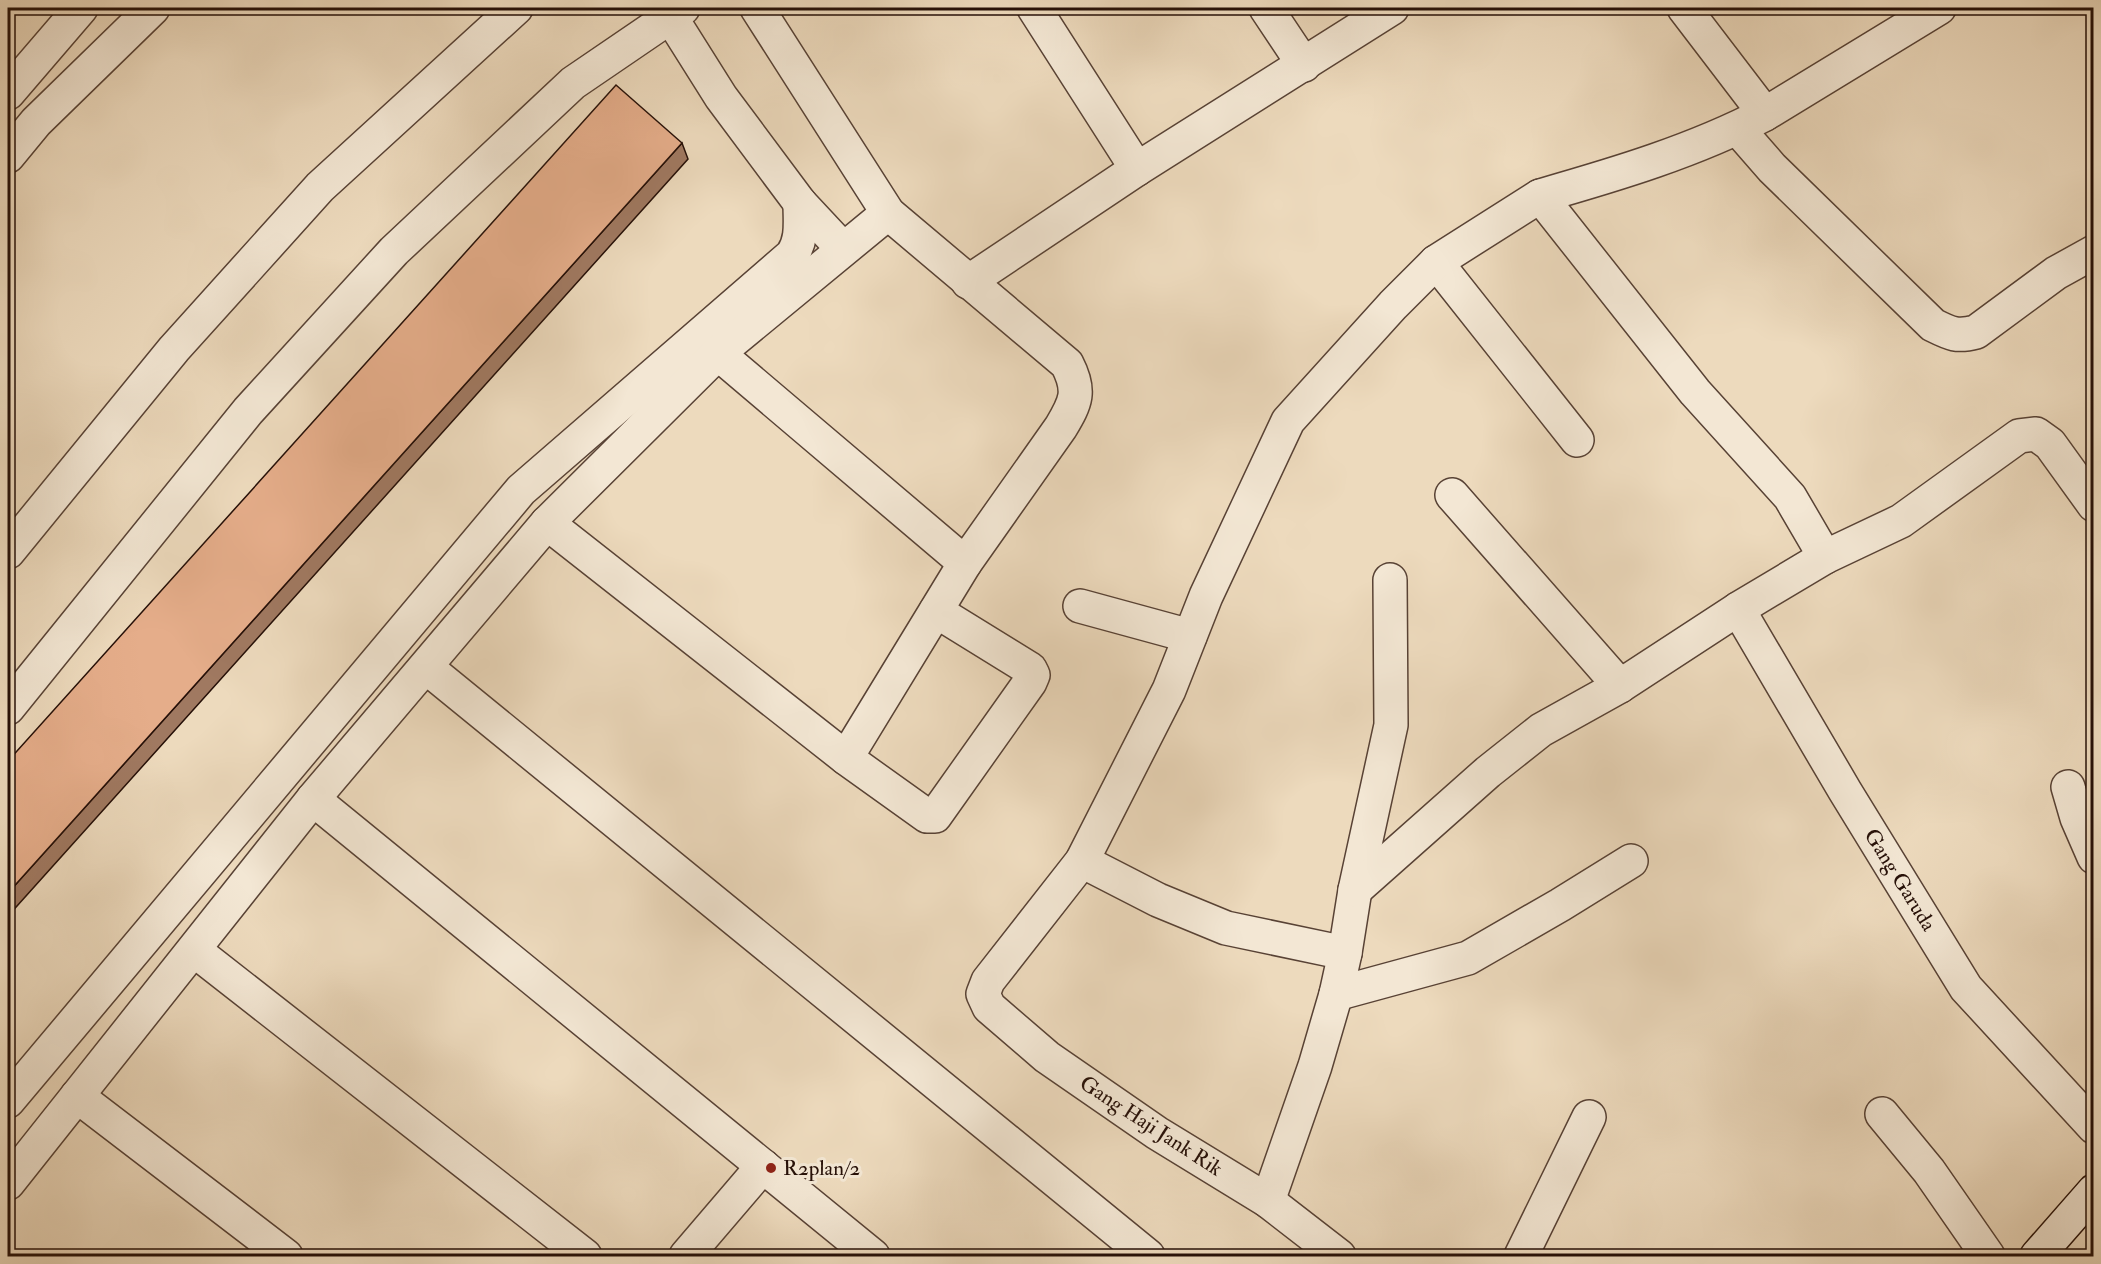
<svg xmlns="http://www.w3.org/2000/svg" width="2101" height="1264" viewBox="0 0 2101 1264" font-family="'IM FELL Double Pica',serif">
  <style>
    .lines { fill: none; stroke-linecap: round; stroke-linejoin: round }
    .street-casing { stroke: #584235; stroke-width: 36 }
    .secondary-casing { stroke: #261008; stroke-width: 36 }
    .street { stroke: #f3e7d4; stroke-width: 33 }
    .secondary { stroke: #f3e7d4; stroke-width: 33 }
    .shaded-wall { fill: #a07961; stroke: #261008; stroke-width: 1.5 }
    .building { fill: #e5ad8a; stroke: #261008; stroke-width: 1.5 }
    .poi-dot { fill: #8f2418; stroke: #f3e7d4; stroke-width: 2 }
    .labels { text-anchor: middle; dominant-baseline: central; stroke-width: 6; stroke-linejoin: round; paint-order: stroke }
    .street-label { font-size: 21px; fill: #261008; stroke: #f3e7d4 }
    .poi-label { font-size: 21px; fill: #261008; stroke: #f3e7d4; text-anchor: start }
  </style>
  <rect width="100%" height="100%" fill="#eddabd"/>
  <filter id="stains"><feTurbulence type="fractalNoise" baseFrequency=".00333" numOctaves="4"/><feColorMatrix values="0 0 0 0 .2 0 0 0 0 .09 0 0 0 0 .02 0 0 0 .5 -.17"/></filter>
  <radialGradient id="worn" r=".72"><stop offset=".6" stop-color="#630" stop-opacity="0"/><stop offset="1" stop-color="#630" stop-opacity=".3"/></radialGradient>
  <g class="lines">
    <!-- street casing -->
    <g class="street-casing">
      <g id="street">
        <path d="M662,8l8,8 51,81 79,106 43,46"/>
        <path d="M757,8l131,205 179,151c14,27 9,38 -6,63l-96,136 -119,195"/>
        <path d="M1034,8l103,161"/>
        <path d="M1266,8l38,57"/>
        <path d="M1684,8l81,106"/>
        <path d="M8,93l73,-85"/>
        <path d="M1738,129l34,39 161,157c18,9 24,12 43,7l80,-59 38,-21"/>
        <path d="M8,156l28,-34 117,-114"/>
        <path d="M1540,196c77,-22 154,-45 225,-82l174,-106"/>
        <path d="M1436,262l141,178"/>
        <path d="M968,282l169,-113 255,-161"/>
        <path d="M701,339l264,224"/>
        <path d="M1452,495l168,191"/>
        <path d="M547,523l299,235 81,58h8l95,-134 3,-7 -3,-6 -94,-58"/>
        <path d="M8,552l166,-203 146,-162 196,-179"/>
        <path d="M1825,557l76,-36 118,-85 17,-2 14,10 44,61"/>
        <path d="M1080,606l110,30"/>
        <path d="M1738,609l107,182 121,197 128,139"/>
        <path d="M426,667l722,589"/>
        <path d="M8,708l240,-297 146,-160 179,-168 110,-75"/>
        <path d="M2068,787l9,31 17,39"/>
        <path d="M313,799l560,457"/>
        <path d="M1082,861l76,39 68,28 119,25"/>
        <path d="M194,950l391,306"/>
        <path d="M1336,994l132,-36 92,-53 71,-44"/>
        <path d="M77,1096l209,160"/>
        <path d="M8,1101l513,-611 271,-235c11,-16 8,-33 8,-52"/>
        <path d="M1882,1114l47,57 59,85"/>
        <path d="M8,1183l305,-384 234,-276 171,-170 170,-140"/>
        <path d="M1268,1201l47,-135 21,-72 9,-41 10,-63 36,-165 -1,-145"/>
        <path d="M686,1256l77,-90"/>
        <path d="M1339,1256l-71,-55 -111,-68 -110,-76 -58,-50 -6,-13 5,-13 94,-120 87,-171 37,-94 82,-175 105,-116 43,-43 104,-66 155,196 95,105 35,60 -87,52 -118,77 -79,44 -53,42 -133,118"/>
        <path d="M1521,1256l68,-139"/>
      </g>
    </g>
    <!-- secondary casing -->
    <g class="secondary-casing">
      <path id="secondary" d="M2037,1256l57,-65"/>
    </g>
    <!-- street -->
    <use href="#street" class="street"/>
    <!-- secondary -->
    <use href="#secondary" class="secondary"/>
  </g>
  <!-- shaded-wall -->
  <path class="shaded-wall" d="M682,143l6,16 -680,757v-23z"/>
  <!-- building -->
  <path class="building" d="M616,85l66,58 -674,750v-132z"/>
  <!-- markers -->
  <circle class="poi-dot" cx="771" cy="1168" r="6"/>
  <g class="labels">
    <!-- street labels -->
    <g class="street-label">
      <text transform="translate(1900 880) rotate(58)">Gang Garuda</text>
      <text transform="translate(1151 1126) rotate(33)">Gang Haji Jank Rik</text>
    </g>
    <!-- poi labels -->
    <g class="poi-label">
      <text x="783" y="1168">R2plan/2</text>
    </g>
  </g>
  <!-- margin -->
  <rect width="2101" height="1264" fill="none" stroke="#eddabd" stroke-width="30"/>
  <rect x="9" y="9" width="2083" height="1246" fill="none" stroke="#261008" stroke-width="3"/>
  <rect x="15" y="15" width="2071" height="1234" fill="none" stroke="#261008" stroke-width="1.5"/>
  <rect width="100%" height="100%" filter="url(#stains)"/>
  <rect width="100%" height="100%" fill="url(#worn)"/>
</svg>
